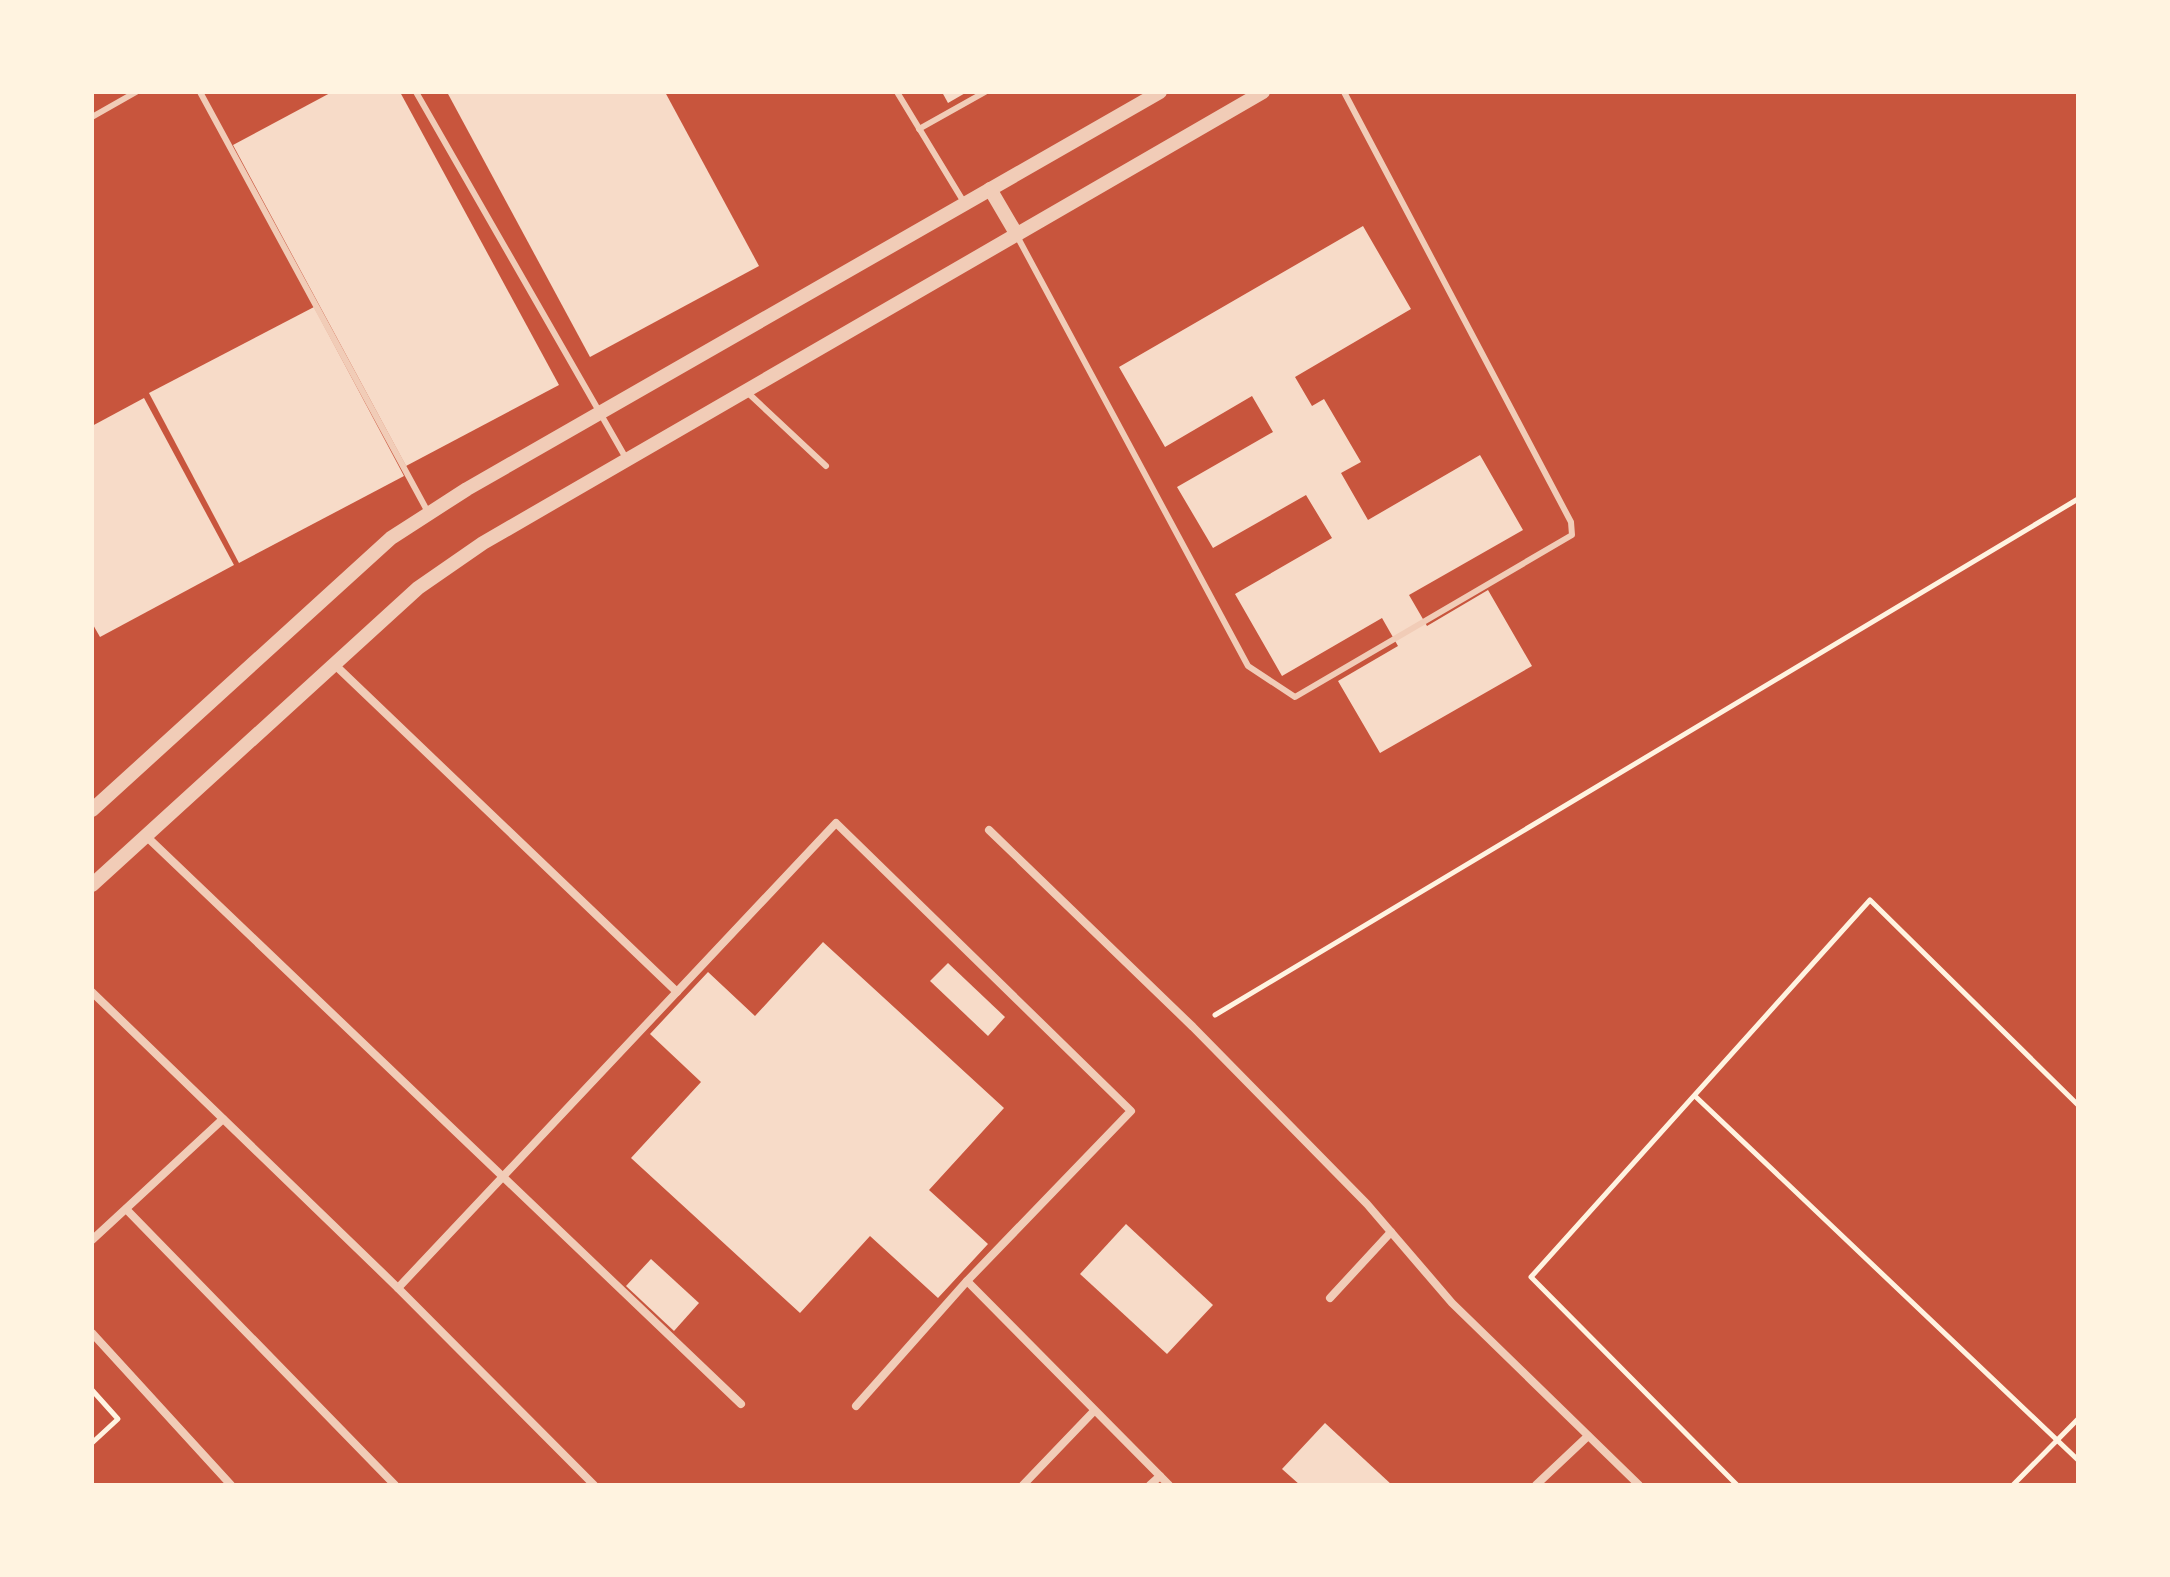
<svg xmlns="http://www.w3.org/2000/svg" width="2170" height="1577" viewBox="0 0 2170 1577" font-family="'Public Sans',sans-serif">
  <style>
    .building { fill: #f7dbc8 }
    .lines { fill: none; stroke-linecap: round; stroke-linejoin: round }
    .path { stroke: #fff3e0; stroke-width: 5 }
    .service { stroke: #f1ccb7; stroke-width: 6 }
    .minor { stroke: #f1ccb7; stroke-width: 8 }
    .tertiary { stroke: #f1ccb7; stroke-width: 14 }
  </style>
  <rect width="100%" height="100%" fill="#c8553d"/>
  <!-- building -->
  <g class="building">
    <path d="M332,92h68l159,293 -153,81 -173,-321z"/>
    <path d="M447,92h218l94,174 -169,91z"/>
    <path d="M942,92h25l-19,11z"/>
    <path d="M1363,226l48,83 -116,68 17,29 12,-7 37,63 -20,11 27,47 112,-65 43,75 -114,65 18,31 61,-36 44,76 -152,87 -42,-72 60,-35 -16,-28 -100,58 -47,-82 97,-56 -26,-43 -93,53 -36,-61 96,-55 -21,-36 -87,51 -46,-80z"/>
    <path d="M314,307l90,169 -165,87 -90,-170z"/>
    <path d="M144,398l90,167 -134,72 -8,-14v-197z"/>
    <path d="M823,942l181,166 -75,82 59,54 -50,54 -68,-62 -70,77 -169,-155 70,-76 -51,-48 58,-62 47,44z"/>
    <path d="M948,963l57,54 -17,19 -58,-55z"/>
    <path d="M1126,1224l87,81 -46,49 -87,-80z"/>
    <path d="M651,1259l48,44 -25,28 -48,-45z"/>
    <path d="M1325,1423l67,62h-92l-18,-16z"/>
  </g>
  <g class="lines">
    <!-- path -->
    <g class="path">
      <path d="M1215,1015l863,-516"/>
      <path d="M1696,1097l382,363"/>
      <path d="M92,1390l26,29 -26,24"/>
      <path d="M1737,1485l-206,-208 339,-377 208,205"/>
      <path d="M2013,1485l65,-66"/>
    </g>
    <!-- service -->
    <g class="service">
      <path d="M200,92l229,422"/>
      <path d="M416,92l211,368"/>
      <path d="M897,92l68,112"/>
      <path d="M92,117l44,-25"/>
      <path d="M919,129l66,-37"/>
      <path d="M1017,236l231,430 47,31 277,-162 -1,-13 -227,-430"/>
      <path d="M747,392l79,74"/>
    </g>
    <!-- minor -->
    <g class="minor">
      <path d="M334,664l343,328"/>
      <path d="M989,830l204,197 174,177 85,99 187,182"/>
      <path d="M146,836l595,568"/>
      <path d="M92,992l306,296 196,197"/>
      <path d="M126,1209l269,276"/>
      <path d="M92,1240l131,-121"/>
      <path d="M967,1281l202,204"/>
      <path d="M398,1288l438,-465 295,288 -164,170 -111,125"/>
      <path d="M1330,1298l61,-66"/>
      <path d="M92,1333l139,152"/>
      <path d="M1023,1485l71,-74"/>
      <path d="M1150,1485l10,-9"/>
      <path d="M1536,1485l52,-49"/>
    </g>
    <!-- tertiary -->
    <g class="tertiary">
      <path d="M990,189l27,46"/>
      <path d="M92,810l299,-272 76,-49 693,-397"/>
      <path d="M92,885l326,-297 65,-45 780,-451"/>
    </g>
  </g>
  <!-- border -->
  <rect width="2170" height="1577" fill="none" stroke="#fff3e0" stroke-width="188"/>
</svg>
